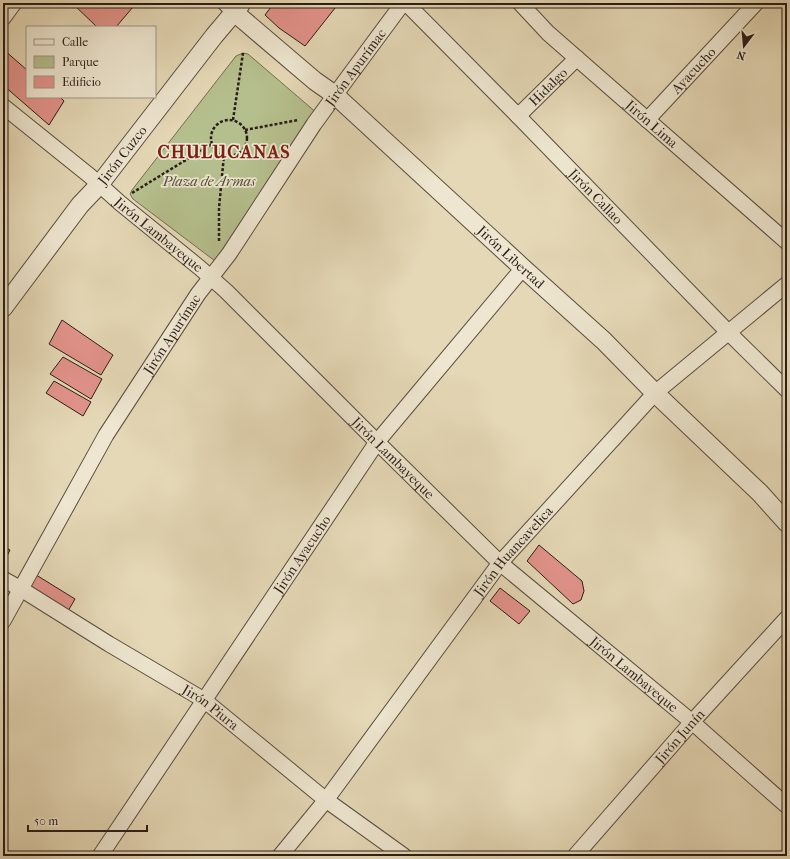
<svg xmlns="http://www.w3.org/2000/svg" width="790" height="859" viewBox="0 0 790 859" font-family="'IM FELL French Canon',serif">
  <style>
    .green { fill: #b5bf8d; stroke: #706e52 }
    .building { fill: #e3938b; stroke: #2a1d17 }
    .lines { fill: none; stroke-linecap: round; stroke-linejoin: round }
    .minor-casing { stroke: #594c3f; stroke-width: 17 }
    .tertiary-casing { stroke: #594c3f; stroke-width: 20 }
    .path { stroke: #2a1d17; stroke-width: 2.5; stroke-dasharray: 3 2; stroke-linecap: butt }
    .minor { stroke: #eee6d0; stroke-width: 15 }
    .tertiary { stroke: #eee6d0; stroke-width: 18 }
    .labels { text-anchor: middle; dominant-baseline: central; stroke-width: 3.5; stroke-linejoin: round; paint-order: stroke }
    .street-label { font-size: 14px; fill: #2a1d17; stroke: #eee6d0 }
    .park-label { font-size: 14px; font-style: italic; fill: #544e3a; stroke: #eee6d0 }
    .district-label { font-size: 18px; font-weight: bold; letter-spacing: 1px; fill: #7a1f14; stroke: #eee6d0 }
  </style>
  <rect width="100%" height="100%" fill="#e5d8b6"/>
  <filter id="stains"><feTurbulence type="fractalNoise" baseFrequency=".005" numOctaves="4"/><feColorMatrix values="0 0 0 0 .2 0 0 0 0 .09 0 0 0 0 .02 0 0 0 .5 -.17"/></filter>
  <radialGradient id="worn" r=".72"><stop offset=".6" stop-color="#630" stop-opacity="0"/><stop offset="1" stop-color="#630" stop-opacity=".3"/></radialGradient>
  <!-- green -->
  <path class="green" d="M243,53l5,1 70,60 -103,147 -82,-62 -3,-5 2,-4 104,-134z"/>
  <!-- building -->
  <g class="building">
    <path d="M72,3h57l4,4 -17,20h-19z"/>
    <path d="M274,3h65l-34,43 -26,-18 -14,-13z"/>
    <path d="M4,50l23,20v27h33l4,4 -15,24 -46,-40z"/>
    <path d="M62,320l51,35 -12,20 -52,-31z"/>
    <path d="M63,357l39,22 -11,20 -41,-25z"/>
    <path d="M54,381l37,21 -8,14 -37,-23z"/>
    <path d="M539,545l43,36 2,10 -3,9 -8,4 -46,-43z"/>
    <path d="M3,546l7,4 -7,14z"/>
    <path d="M33,573l42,26 -7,12 -44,-24z"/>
    <path d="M500,588l30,23 -11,13 -29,-23z"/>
  </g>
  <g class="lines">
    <!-- minor casing -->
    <g class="minor-casing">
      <g id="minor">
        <path d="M225,3l9,9"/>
        <path id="s1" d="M406,3l112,113 210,216 59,58"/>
        <path id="s2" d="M520,3l28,30 239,209"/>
        <path d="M3,18l11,-15"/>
        <path id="s3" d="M3,106l87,70 30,27 80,65 26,23 151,151 123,121 192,159 95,84"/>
        <path id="s4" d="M518,116l59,-58"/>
        <path id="s5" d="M647,120l109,-117"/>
        <path id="s6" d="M3,579l18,10 88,55 95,56 122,100 78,56"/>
        <path id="s7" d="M3,621l103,-186 92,-141 31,-40 85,-130 32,-44 57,-77"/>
        <path id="s8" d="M100,856l277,-414 146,-174"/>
        <path id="s9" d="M280,856l46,-56 174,-237 155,-170 132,-109"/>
        <path id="s10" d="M575,856l117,-134 95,-104"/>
      </g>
    </g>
    <!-- tertiary casing -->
    <g class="tertiary-casing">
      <g id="tertiary">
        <path id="s11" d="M234,12l81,69 20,14 188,173 81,73 51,52 105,100 27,30"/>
        <path id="s12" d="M3,308l77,-103 19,-20 115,-149 27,-32"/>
      </g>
    </g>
    <!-- path -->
    <g class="path">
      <path d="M233,120l10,-67"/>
      <circle cx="229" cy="138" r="18"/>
      <path d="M245,130l53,-10"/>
      <path d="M132,193l80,-49"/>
      <path d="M219,241v-33l5,-53"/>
    </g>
    <!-- minor -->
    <use href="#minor" class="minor"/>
    <!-- tertiary -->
    <use href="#tertiary" class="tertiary"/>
  </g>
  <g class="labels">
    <!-- street labels -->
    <g class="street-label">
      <text stroke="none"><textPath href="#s7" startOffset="657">Jirón Apurímac</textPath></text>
      <text stroke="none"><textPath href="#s5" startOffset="68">Ayacucho</textPath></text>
      <text stroke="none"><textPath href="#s4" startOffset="42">Hidalgo</textPath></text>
      <text stroke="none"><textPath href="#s2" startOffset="179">Jirón Lima</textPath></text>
      <text stroke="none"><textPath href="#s12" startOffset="194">Jirón Cuzco</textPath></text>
      <text stroke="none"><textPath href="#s1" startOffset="271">Jirón Callao</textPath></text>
      <text stroke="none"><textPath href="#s3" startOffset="202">Jirón Lambayeque</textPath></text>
      <text stroke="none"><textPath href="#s11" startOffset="370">Jirón Libertad</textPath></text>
      <text stroke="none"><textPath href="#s7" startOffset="333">Jirón Apurímac</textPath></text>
      <text stroke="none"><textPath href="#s3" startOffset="526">Jirón Lambayeque</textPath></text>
      <text stroke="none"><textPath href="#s9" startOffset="384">Jirón Huancavelica</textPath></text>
      <text stroke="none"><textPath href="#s8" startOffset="363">Jirón Ayacucho</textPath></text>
      <text stroke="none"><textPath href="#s3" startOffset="850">Jirón Lambayeque</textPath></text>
      <text stroke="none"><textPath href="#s6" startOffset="244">Jirón Piura</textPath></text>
      <text stroke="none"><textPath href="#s10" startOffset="159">Jirón Junín</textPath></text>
    </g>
    <!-- park labels -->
    <g class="park-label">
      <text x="209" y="181">Plaza de Armas</text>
    </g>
    <!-- district labels -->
    <g class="district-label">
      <text x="224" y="152">CHULUCANAS</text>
    </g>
  </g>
  <!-- margin -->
  <rect width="790" height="859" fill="none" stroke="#e5d8b6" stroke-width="16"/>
  <rect x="4" y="4" width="782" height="851" fill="none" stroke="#2a1d17" stroke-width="2"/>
  <rect x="8" y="8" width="774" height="843" fill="none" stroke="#2a1d17"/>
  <!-- legend -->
  <rect x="26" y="26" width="130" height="72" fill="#eee6d0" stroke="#a09686"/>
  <rect x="34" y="39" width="20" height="6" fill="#eee6d0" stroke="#a09686"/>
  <text x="62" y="46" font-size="12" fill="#2a1d17">Calle</text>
  <rect x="34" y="56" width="20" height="12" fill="#b5bf8d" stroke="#a09686"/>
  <text x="62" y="66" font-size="12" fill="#2a1d17">Parque</text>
  <rect x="34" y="76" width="20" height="12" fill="#e3938b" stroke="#a09686"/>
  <text x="62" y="86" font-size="12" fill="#2a1d17">Edificio</text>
  <!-- north arrow -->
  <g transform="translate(744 46) rotate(196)" stroke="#eee6d0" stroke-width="3" paint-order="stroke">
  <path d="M0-3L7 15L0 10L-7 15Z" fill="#2a1d17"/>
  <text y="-6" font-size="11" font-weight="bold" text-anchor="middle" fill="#2a1d17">N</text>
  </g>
  <!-- scale -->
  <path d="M28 825v6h119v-6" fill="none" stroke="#2a1d17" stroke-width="2"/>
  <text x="34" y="825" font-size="12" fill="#2a1d17" stroke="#eee6d0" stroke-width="3" paint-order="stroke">50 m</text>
  <rect width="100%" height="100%" filter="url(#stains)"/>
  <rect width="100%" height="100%" fill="url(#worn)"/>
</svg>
